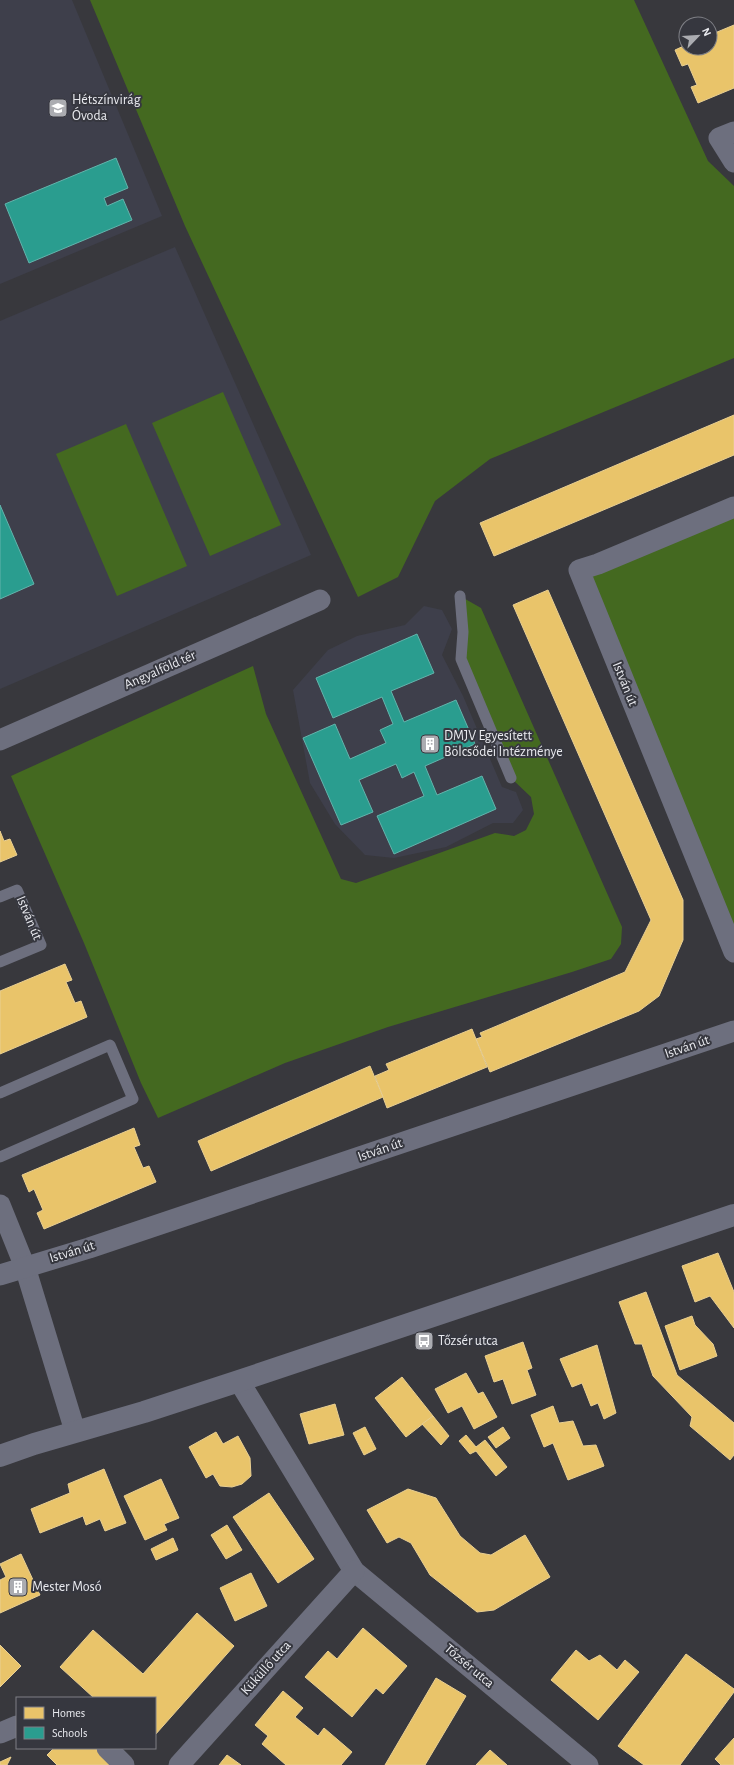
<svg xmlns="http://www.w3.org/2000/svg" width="734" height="1765" viewBox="0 0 734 1765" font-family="'Alegreya Sans',sans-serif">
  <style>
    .built { fill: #3e3f4b }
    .green { fill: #446920 }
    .homes { fill: #e9c46a; stroke: #e9cf92 }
    .schools { fill: #2a9d8f; stroke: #63b4ac }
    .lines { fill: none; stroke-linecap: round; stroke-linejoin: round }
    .service { stroke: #6d6f7e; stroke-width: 11 }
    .minor { stroke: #6d6f7e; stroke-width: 21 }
    .tertiary { stroke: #6d6f7e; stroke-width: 22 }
    .labels { text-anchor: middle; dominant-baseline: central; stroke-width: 4; stroke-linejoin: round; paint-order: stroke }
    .poi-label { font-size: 14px; fill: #e9eaef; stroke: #36373f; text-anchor: start }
    .street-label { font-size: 14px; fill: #e9eaef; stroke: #36373f }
  </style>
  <rect width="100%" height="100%" fill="#38383d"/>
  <!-- built -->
  <g class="built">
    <path d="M0,0h72l90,216 -162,68z"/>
    <path d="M175,247l136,308 -311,134v-368z"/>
    <path d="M424,606l18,4 10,19 -10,26 21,41 39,91 14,5 7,18 -10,13h-20l-47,24 -52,11 -29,-3 -30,-31 -25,-41 -17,-93 35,-40 29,-14 48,-11z"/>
  </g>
  <!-- green -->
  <g class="green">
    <path d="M90,0h544l74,161 26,25v172l-244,101 -55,42 -37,76 -40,20 -173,-371z"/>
    <path d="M223,392l58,133 -71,31 -58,-133z"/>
    <path d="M126,424l61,142 -70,30 -61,-142z"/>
    <path d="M734,506v446l-155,-382z"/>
    <path d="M460,596l21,12 141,319 -1,17 -10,15 -39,13 -184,55 -103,36 -127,55 -17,-35 -57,-140 -73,-167 242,-110 13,48 75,165 15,4 139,-50 19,3 12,-6 8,-16 -3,-17 -20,-19 -50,-119z"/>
  </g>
  <!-- homes -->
  <g class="homes">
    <path d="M734,25v63l-36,15 -7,-16 6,-2 -9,-21 -6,2 -7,-16 11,-5v3h24v-13z"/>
    <path d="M734,415v40l-240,101 -14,-33z"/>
    <path d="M548,590l135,310v40l-24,56 -20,15 -149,61 -14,-33 6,-2 -2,-4 145,-61 26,-52 -138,-315z"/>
    <path d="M0,831l4,10 6,-2 7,16 -17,7z"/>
    <path d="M65,964l7,16 -6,2 9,21 6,-2 6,16 -87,37v-63z"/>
    <path d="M472,1029l15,38 -100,41 -12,-32 14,-6 -3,-6z"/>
    <path d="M370,1066l13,31 -172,74 -13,-30z"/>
    <path d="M134,1128l6,17 -6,2 9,21 6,-2 7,16 -112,47 -7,-16 6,-3 -9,-21 -5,3 -7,-17z"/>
    <path d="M718,1253l16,39v36l-24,-32 -15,6 -13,-36z"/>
    <path d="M646,1292l31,83 57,48v32l-4,5 -40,-34 2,-9 -39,-41 -11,-32h-7l-16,-42z"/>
    <path d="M692,1316l3,9 18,19 4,12 -37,14 -15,-44z"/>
    <path d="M523,1342l9,26 -5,2 9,25 -24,9 -9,-25 -9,3 -9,-26z"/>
    <path d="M597,1345l19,68 -12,6 -6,-16 -7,3 -9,-23 -10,4 -12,-28z"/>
    <path d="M466,1373l12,21 5,-2 14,25 -23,12 -12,-23 -14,7 -13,-24z"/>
    <path d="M402,1377l31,39 -27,21 -31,-39z"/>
    <path d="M335,1404l9,31 -35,9 -9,-30z"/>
    <path d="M553,1406l6,17 14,-2 10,25 13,-1 8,21 -36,14 -15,-37 -9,4 -13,-32z"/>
    <path d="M433,1416l16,20 -8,9 -19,-21z"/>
    <path d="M365,1427l11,22 -12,6 -11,-22z"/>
    <path d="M503,1427l7,11 -14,10 -8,-11z"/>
    <path d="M216,1432l7,12 15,-8 12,22 1,18 -9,8 -10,3 -12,-1 -7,-12 -7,4 -17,-31z"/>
    <path d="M466,1435l10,12 9,-7 22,27 -11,9 -20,-25 -6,3 -11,-13z"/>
    <path d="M104,1469l22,54 -21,8 -5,-12 -14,6 -3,-9 -43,17 -9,-24 39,-16 -2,-9z"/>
    <path d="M161,1479l18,39 -15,6 3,6 -22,10 -21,-44z"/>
    <path d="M408,1489l28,9 24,38 20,17 11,2 34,-20 25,42 -56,33 -17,2 -47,-37 -19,-32 -12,-6 -12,6 -20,-33z"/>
    <path d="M269,1493l45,66 -36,24 -45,-66z"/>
    <path d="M227,1525l15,25 -16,9 -15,-24z"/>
    <path d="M173,1538l5,12 -22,10 -5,-11z"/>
    <path d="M21,1554l19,41 -40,18v-33l6,-3 -6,-13z"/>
    <path d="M251,1573l16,33 -32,15 -15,-33z"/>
    <path d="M197,1613l37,33 -79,89v-37h-61l-34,-31 33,-37 50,44z"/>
    <path d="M363,1628l44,38 -24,28 -7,-6 -24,29 -47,-40 23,-26 9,8z"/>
    <path d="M0,1645l21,21 -21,21z"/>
    <path d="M576,1650l13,11 11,-6 17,15 8,-10 14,12 -41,48 -47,-40z"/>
    <path d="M686,1654l48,35v3l-54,73h-36l-26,-19z"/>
    <path d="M436,1678l30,18 -41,69h-40z"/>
    <path d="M283,1691l20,17 -8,9 23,19 6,-8 28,24 -11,13h-55l-24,-21 6,-8 -13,-11z"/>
    <path d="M734,1738v27h-13l-6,-6z"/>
    <path d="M54,1748h41l17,17h-55l-10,-10z"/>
    <path d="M490,1750l17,15h-31z"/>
    <path d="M227,1755l14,10h-22z"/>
    <path d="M11,1757l-4,8h-7v-3z"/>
  </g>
  <!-- schools -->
  <g class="schools">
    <path d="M116,158l12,30 -24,10 3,8 16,-7 9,21 -103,43 -24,-59z"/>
    <path d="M0,505l34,79 -34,15z"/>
    <path d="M417,634l17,39 -43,18 13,31 52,-22 19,44 -50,22 12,29 45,-19 14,33 -102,45 -17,-38 47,-20 -10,-24 -12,6 -6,-14 -37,16 14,32 -32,13 -38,-87 32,-14 15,35 36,-16 -6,-13 13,-6 -11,-27 -49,21 -17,-40z"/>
  </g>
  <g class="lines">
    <!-- service -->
    <g class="service">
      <path d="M460,596l3,36 -2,27 50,119"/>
      <path d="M0,897l17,-7 24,55 -41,17"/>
      <path d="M0,1093l110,-48 23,54 -133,58"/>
    </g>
    <!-- minor -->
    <g class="minor">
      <path d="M734,132l-15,6 15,24"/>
      <path d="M734,507l-136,57 -19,6 155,382"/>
      <path d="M0,740l320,-140"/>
      <path d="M0,1205l25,62 50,164"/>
      <path d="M0,1275l89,-27 645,-217"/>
      <path d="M239,1381l115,190 234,194"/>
      <path d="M0,1733l17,-7"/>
      <path d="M107,1748l17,17"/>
      <path d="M179,1765l175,-194"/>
    </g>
    <!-- tertiary -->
    <path class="tertiary" d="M0,1456l34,-12 110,-32 95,-31 495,-166"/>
  </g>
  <!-- icons -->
  <defs>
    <g id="school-square" transform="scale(1)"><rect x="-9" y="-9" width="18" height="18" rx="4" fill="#abacb1" stroke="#36373f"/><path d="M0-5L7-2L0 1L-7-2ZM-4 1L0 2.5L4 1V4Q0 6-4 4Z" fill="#fff"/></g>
    <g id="building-square" transform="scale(1)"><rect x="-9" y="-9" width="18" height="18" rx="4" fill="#abacb1" stroke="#36373f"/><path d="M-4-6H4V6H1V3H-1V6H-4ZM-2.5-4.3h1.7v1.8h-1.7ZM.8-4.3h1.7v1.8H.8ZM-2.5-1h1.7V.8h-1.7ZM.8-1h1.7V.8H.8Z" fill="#fff"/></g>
    <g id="bus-square" transform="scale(1)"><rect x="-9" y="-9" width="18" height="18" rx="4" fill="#abacb1" stroke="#36373f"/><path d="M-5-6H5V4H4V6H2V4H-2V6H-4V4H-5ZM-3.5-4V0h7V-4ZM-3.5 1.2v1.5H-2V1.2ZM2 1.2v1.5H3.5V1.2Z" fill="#fff"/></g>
  </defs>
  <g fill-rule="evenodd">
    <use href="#school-square" x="58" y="108"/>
    <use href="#building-square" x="430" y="744"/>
    <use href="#bus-square" x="424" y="1341"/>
    <use href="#building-square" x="18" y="1587"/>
  </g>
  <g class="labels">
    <!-- poi labels -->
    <g class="poi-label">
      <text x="72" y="100">Hétszínvirág<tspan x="72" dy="16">Óvoda</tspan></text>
      <text x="444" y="736">DMJV Egyesített<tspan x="444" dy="16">Bölcsődei Intézménye</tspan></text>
      <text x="438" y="1341">Tőzsér utca</text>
      <text x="32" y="1587">Mester Mosó</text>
    </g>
    <!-- street labels -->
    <g class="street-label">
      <text transform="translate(160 670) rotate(-24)">Angyalföld tér</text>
      <text transform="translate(625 684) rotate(68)">István út</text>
      <text transform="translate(29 918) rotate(67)">István út</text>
      <text transform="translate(687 1047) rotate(-19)">István út</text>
      <text transform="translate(380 1150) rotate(-19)">István út</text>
      <text transform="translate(72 1252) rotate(-17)">István út</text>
      <text transform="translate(469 1666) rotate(40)">Tőzsér utca</text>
      <text transform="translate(266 1668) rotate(-48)">Küküllő utca</text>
    </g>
  </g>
  <!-- legend -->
  <rect x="16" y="1697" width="140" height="52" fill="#36373f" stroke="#7e7f85"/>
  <rect x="24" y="1707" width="20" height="12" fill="#e9c46a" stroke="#7e7f85"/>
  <text x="52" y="1717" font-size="12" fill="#e9eaef">Homes</text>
  <rect x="24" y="1727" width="20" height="12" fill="#2a9d8f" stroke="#7e7f85"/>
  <text x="52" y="1737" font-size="12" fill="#e9eaef">Schools</text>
  <!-- north arrow -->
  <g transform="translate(698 36) rotate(65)"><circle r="19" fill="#36373f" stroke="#7e7f85"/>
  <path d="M0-3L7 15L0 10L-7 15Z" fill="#abacb1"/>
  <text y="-6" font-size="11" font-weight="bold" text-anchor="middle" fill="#e9eaef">N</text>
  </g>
</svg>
